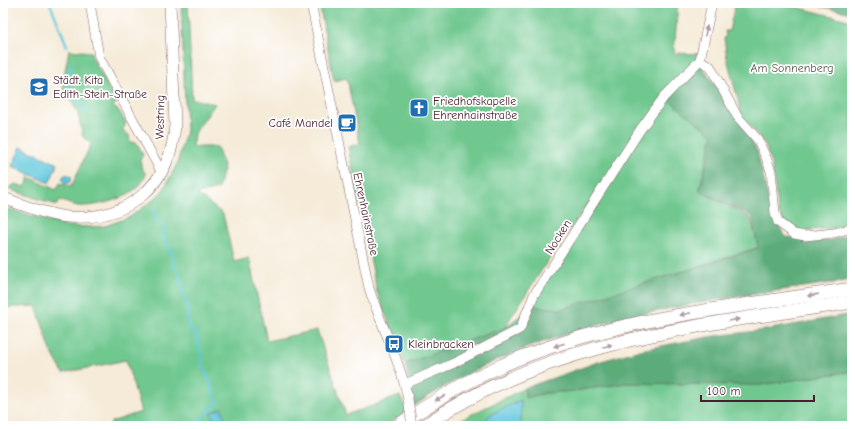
<svg xmlns="http://www.w3.org/2000/svg" width="855" height="429" viewBox="0 0 855 429" font-family="'Comic Neue',sans-serif">
  <style>
    .green { fill: #70c88f; stroke: #5d745d }
    .forest { fill: #5cac7a; stroke: #536652 }
    .water { fill: #5fc7dc; stroke: #547384 }
    .lines { fill: none; stroke-linecap: round; stroke-linejoin: round }
    .stream { stroke: #5fc7dc; stroke-width: 2.5 }
    .minor-casing { stroke: #866668; stroke-width: 10 }
    .major-casing { stroke: #866668; stroke-width: 12 }
    .highway-casing { stroke: #866668; stroke-width: 14 }
    .minor { stroke: #fff; stroke-width: 9 }
    .major { stroke: #fff; stroke-width: 11 }
    .highway { stroke: #fff; stroke-width: 13 }
    .minor-bridge-casing { stroke: #866668; stroke-width: 10; stroke-linecap: butt }
    .minor-bridge { stroke: #fff; stroke-width: 9 }
    .oneway { fill: #ae9aa0 }
    .labels { text-anchor: middle; dominant-baseline: central; stroke-width: 3.5; stroke-linejoin: round; paint-order: stroke }
    .park-label { font-size: 12px; fill: #575a4e; stroke: #fff }
    .poi-label { font-size: 12px; fill: #4a1f2b; stroke: #fff; text-anchor: start }
    .street-label { font-size: 12px; fill: #4a1f2b; stroke: #fff }
  </style>
  <rect width="100%" height="100%" fill="#fff"/>
  <filter id="ink" filterUnits="userSpaceOnUse"><feTurbulence type="fractalNoise" baseFrequency=".025" numOctaves="2"/><feDisplacementMap in="SourceGraphic" scale="8" xChannelSelector="R" yChannelSelector="G"/><feConvolveMatrix kernelMatrix="1 2 1 2 8 2 1 2 1" color-interpolation-filters="sRGB"/></filter>
  <filter id="wash" filterUnits="userSpaceOnUse"><feTurbulence type="fractalNoise" baseFrequency=".012" numOctaves="4" result="noise"/><feDisplacementMap in="SourceGraphic" scale="16" xChannelSelector="R" yChannelSelector="G"/><feGaussianBlur stdDeviation="0.9" result="paint"/><feColorMatrix in="noise" values="0 0 0 0 0 0 0 0 0 0 0 0 0 0 0 0 0 1.4 0 .05"/><feComposite in="paint" operator="in"/></filter>
  <g filter="url(#wash)">
    <rect width="100%" height="100%" fill="#f5ebd8"/>
    <!-- green -->
    <g class="green">
      <path d="M181,3h7l4,96 23,5 -21,30 -2,13h25l7,21 -6,21 -21,5 26,20 11,48 15,-4 18,83 50,-11 29,85 54,-19 7,16 -22,14h-274v-4l30,-10 -15,-52 -63,13 -12,-22 -15,-45 -33,2v-101l63,19 24,1 15,-1 25,-9 23,-17 10,-10 14,-26 9,-33z"/>
      <path d="M319,3h359l-4,50 26,1 -144,194 -52,80 -99,36 -28,-72 -29,-145 12,-3 -13,-66 -13,3z"/>
      <path d="M734,3h46l72,18v202l-17,5 -38,3 -14,-10 -5,-11 -6,-44 -7,-22 -26,-31 2,-1 -14,-54 -3,-20 2,-1 -1,-6h4l6,-26z"/>
      <path d="M69,50l22,2 1,5 25,46 -5,3 7,5 7,12 -4,8 7,4 1,7 7,1 6,12 -3,5 2,9 4,5c-5,21 -44,32 -63,32 -8,1 -17,-4 -24,-6l-2,5 -49,-16 7,-5 9,3 3,-3 2,-7 27,13 4,-7 11,4 20,-43 -8,-7 -6,-27 -13,-18 -1,-11z"/>
      <path d="M666,97l47,38 -14,56 51,26 9,30 -198,63 -30,-4z"/>
      <path d="M852,371v55h-404l77,-38v9l21,-4 28,-2 52,-8 134,2z"/>
    </g>
    <!-- forest -->
    <g class="forest">
      <path d="M805,3h47v10z"/>
      <path d="M700,63l38,55 19,33 15,64 14,22 42,4 24,-8v47c-149,22 -310,38 -438,126l-9,-42 99,-36 29,-22 28,3 197,-61 -6,-32 -52,-25 13,-56 -47,-37z"/>
      <path d="M852,314v57l-92,14 -134,-2 -52,8 -28,2 -21,5v-10l73,-26 42,-12 74,-14 52,-6z"/>
    </g>
    <!-- water -->
    <g class="water">
      <path d="M21,147l37,17 -9,19 -37,-17z"/>
      <circle cx="67" cy="179" r="4.5"/>
      <path d="M521,400v26h-35l1,-8 3,-3z"/>
      <path d="M221,408l7,17 -2,1h-9l-6,-13z"/>
    </g>
    <g class="lines">
      <!-- stream -->
      <g class="stream">
        <path d="M50,3l17,43"/>
        <path d="M68,79l3,-15"/>
        <path d="M69,86l19,27"/>
        <path d="M154,209l2,12 9,5 -3,10 11,19 -1,7 7,13 2,11 6,16 2,28 6,1 1,2 7,33 15,37 -13,11 -10,12"/>
      </g>
    </g>
  </g>
  <g filter="url(#ink)">
    <g class="lines">
      <!-- minor casing -->
      <g class="minor-casing">
        <g id="minor">
          <path d="M90,3l9,54 63,116"/>
          <path d="M311,3l58,285c12,38 31,72 39,111"/>
          <path d="M700,60l10,6 27,50 21,24 9,20 4,11 4,42 3,9 16,12 11,2 29,-3 18,-5"/>
          <path d="M405,384l49,-21 66,-34 14,-34 106,-165 24,-33 36,-37 12,-57"/>
        </g>
      </g>
      <!-- major casing -->
      <g class="major-casing">
        <path id="major" d="M3,198c21,7 43,17 65,19 60,4 103,-32 107,-92l-5,-122"/>
      </g>
      <!-- highway casing -->
      <g class="highway-casing">
        <g id="highway">
          <path d="M397,426c32,-22 64,-42 99,-58 112,-51 237,-60 356,-79"/>
          <path d="M424,426c124,-87 282,-101 428,-124"/>
        </g>
      </g>
      <!-- minor -->
      <use href="#minor" class="minor"/>
      <!-- major -->
      <use href="#major" class="major"/>
      <!-- highway -->
      <use href="#highway" class="highway"/>
      <!-- minor-bridge casing -->
      <g class="minor-bridge-casing">
        <path id="minor-bridge" d="M408,399l4,27"/>
      </g>
      <!-- minor-bridge -->
      <use href="#minor-bridge" class="minor-bridge"/>
    </g>
    <!-- one-way arrows -->
    <defs><path id="oneway-solid" d="M-6-.8H1V-3.2L6.5 0L1 3.2V.8H-6Z"/></defs>
    <g class="oneway">
      <use href="#oneway-solid" transform="translate(706 31) rotate(-78)"/>
      <use href="#oneway-solid" transform="translate(813 295) rotate(172)"/>
      <use href="#oneway-solid" transform="translate(685 314) rotate(169)"/>
      <use href="#oneway-solid" transform="translate(734 320) rotate(-9)"/>
      <use href="#oneway-solid" transform="translate(559 345) rotate(162)"/>
      <use href="#oneway-solid" transform="translate(607 346) rotate(-14)"/>
      <use href="#oneway-solid" transform="translate(440 398) rotate(150)"/>
    </g>
  </g>
  <!-- icons -->
  <defs>
    <g id="school-square" transform="scale(1)"><rect x="-9" y="-9" width="18" height="18" rx="4" fill="#1f6fb2" stroke="#fff"/><path d="M0-5L7-2L0 1L-7-2ZM-4 1L0 2.5L4 1V4Q0 6-4 4Z" fill="#fff"/></g>
    <g id="church-square" transform="scale(1)"><rect x="-9" y="-9" width="18" height="18" rx="4" fill="#1f6fb2" stroke="#fff"/><path d="M-1.2-6h2.4v3.5h3.3v2.4h-3.3V6h-2.4V-.1h-3.3v-2.4h3.3Z" fill="#fff"/></g>
    <g id="cafe-square" transform="scale(1)"><rect x="-9" y="-9" width="18" height="18" rx="4" fill="#1f6fb2" stroke="#fff"/><path d="M-5.5-4.5H6V0H3Q3 3.5 0 3.5H-2.5Q-5.5 3.5-5.5 0ZM3-3.2v2h1.7v-2ZM-6 4.5H4V6H-6Z" fill="#fff"/></g>
    <g id="bus-square" transform="scale(1)"><rect x="-9" y="-9" width="18" height="18" rx="4" fill="#1f6fb2" stroke="#fff"/><path d="M-5-6H5V4H4V6H2V4H-2V6H-4V4H-5ZM-3.5-4V0h7V-4ZM-3.5 1.2v1.5H-2V1.2ZM2 1.2v1.5H3.5V1.2Z" fill="#fff"/></g>
  </defs>
  <g fill-rule="evenodd">
    <use href="#school-square" x="39" y="87"/>
    <use href="#church-square" x="419" y="108"/>
    <use href="#cafe-square" x="347" y="123"/>
    <use href="#bus-square" x="394" y="344"/>
  </g>
  <g class="labels">
    <!-- park labels -->
    <g class="park-label">
      <text x="792" y="68">Am Sonnenberg</text>
    </g>
    <!-- poi labels -->
    <g class="poi-label">
      <text x="53" y="80">Städt. Kita<tspan x="53" dy="14">Edith-Stein-Straße</tspan></text>
      <text x="433" y="101">Friedhofskapelle<tspan x="433" dy="14">Ehrenhainstraße</tspan></text>
      <text x="333" y="123" text-anchor="end">Café Mandel</text>
      <text x="408" y="344">Kleinbracken</text>
    </g>
    <!-- street labels -->
    <g class="street-label">
      <text transform="translate(160 117) rotate(-89)">Westring</text>
      <text transform="translate(366 214) rotate(78)">Ehrenhainstraße</text>
      <text transform="translate(558 237) rotate(-58)">Nocken</text>
    </g>
  </g>
  <!-- margin -->
  <rect width="855" height="429" fill="none" stroke="#fff" stroke-width="16"/>
  <!-- scale -->
  <path d="M701 395v6h113v-6" fill="none" stroke="#4a1f2b" stroke-width="2"/>
  <text x="707" y="395" font-size="12" fill="#4a1f2b" stroke="#ffffff" stroke-width="3" paint-order="stroke">100 m</text>
</svg>
